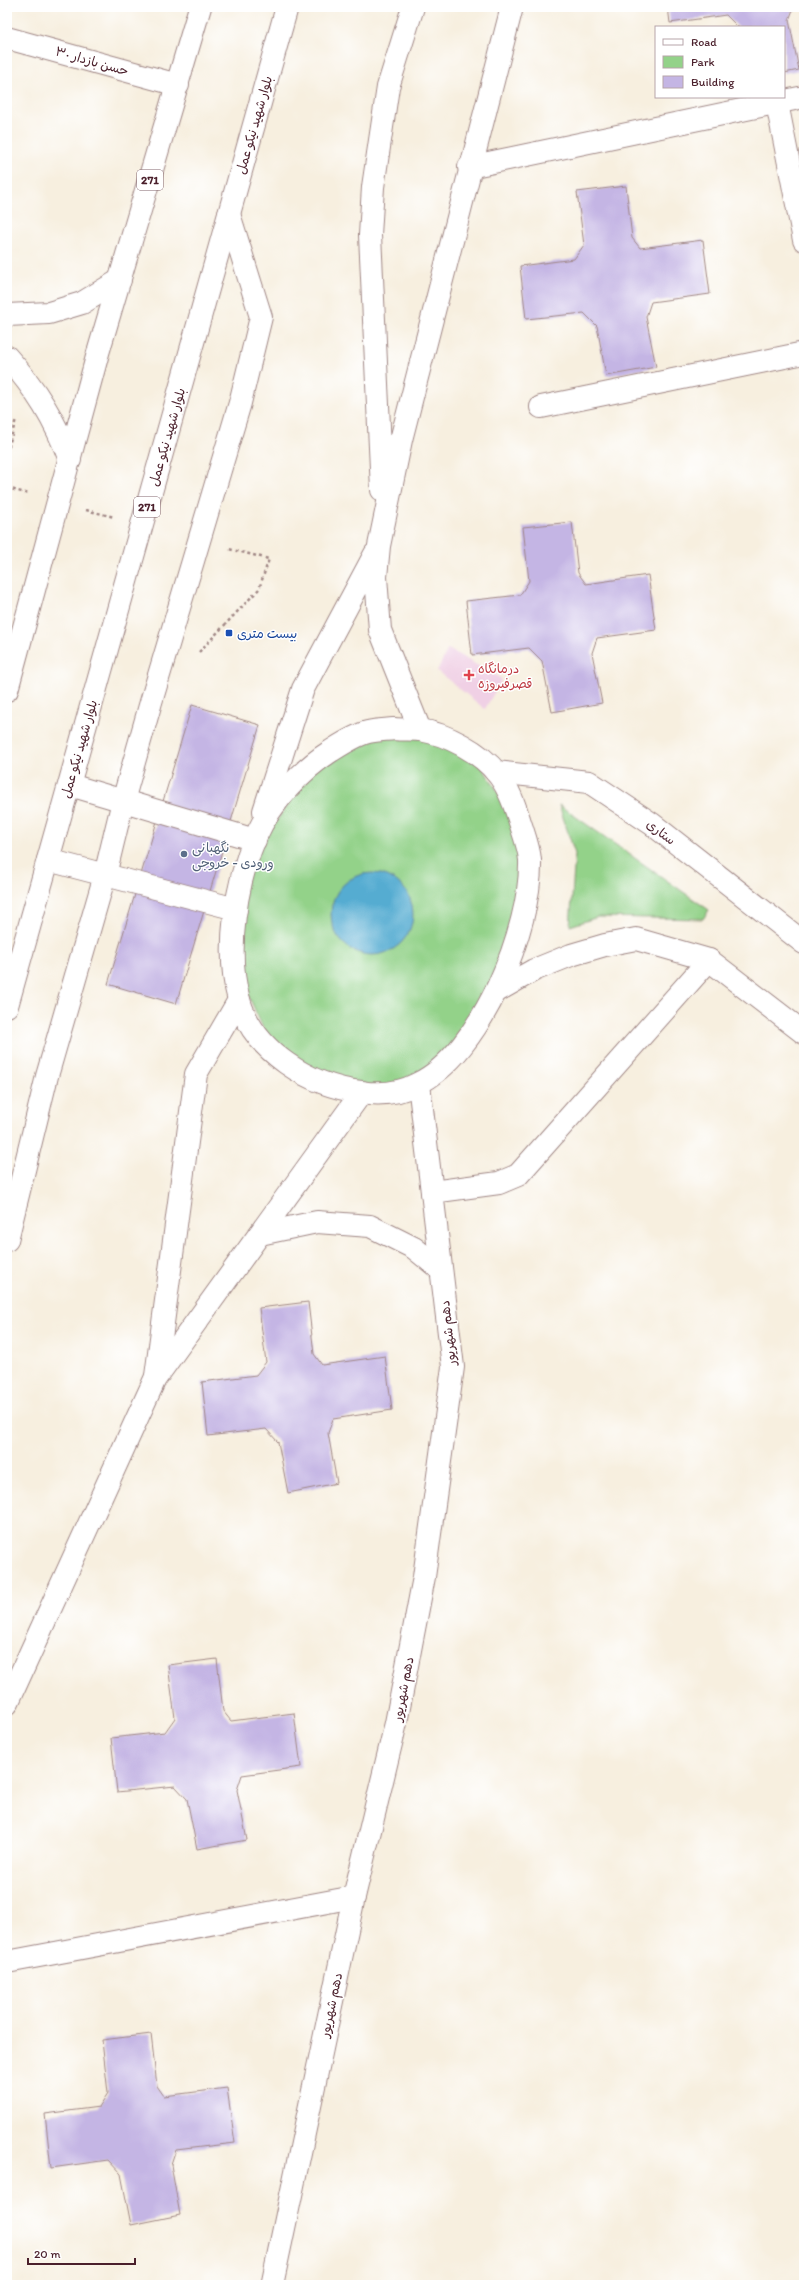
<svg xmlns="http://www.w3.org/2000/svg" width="811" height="2292" viewBox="0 0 811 2292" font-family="Itim,'Playpen Sans Arabic',sans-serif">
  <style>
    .built { fill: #f0d0e5 }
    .green { fill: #93d289; stroke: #6e785a }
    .water { fill: #54acd1; stroke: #4f667e }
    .building { fill: #c4b5e4 }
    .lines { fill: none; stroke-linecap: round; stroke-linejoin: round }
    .minor-casing { stroke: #a08785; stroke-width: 24 }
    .major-casing { stroke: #a08785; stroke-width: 24 }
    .path { stroke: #a08785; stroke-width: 2.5; stroke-dasharray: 3 3; stroke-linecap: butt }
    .minor { stroke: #fff; stroke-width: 22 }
    .major { stroke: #fff; stroke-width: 22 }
    .transit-dot { fill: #1a4fb4; stroke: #fff; stroke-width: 1.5 }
    .health-dot { fill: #e0444e; stroke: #fff; stroke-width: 1.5 }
    .service-dot { fill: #5c6f8a; stroke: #fff; stroke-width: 1.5 }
    .labels { text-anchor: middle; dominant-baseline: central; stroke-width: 3; stroke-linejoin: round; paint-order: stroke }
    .shield { fill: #fff; stroke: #80626b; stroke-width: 1 }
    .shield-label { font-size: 12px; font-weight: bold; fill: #4a1f2b }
    .street-label { font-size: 13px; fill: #4a1f2b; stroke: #fff }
    .transit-label { font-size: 13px; fill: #164399; stroke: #fff; text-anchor: start }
    .health-label { font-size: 13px; fill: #be3a42; stroke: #fff; text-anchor: start }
    .service-label { font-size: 13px; fill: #4e5e75; stroke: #fff; text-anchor: start }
  </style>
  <rect width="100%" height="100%" fill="#fff"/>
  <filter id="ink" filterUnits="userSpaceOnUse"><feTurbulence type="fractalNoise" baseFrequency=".025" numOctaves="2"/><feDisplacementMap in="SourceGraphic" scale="8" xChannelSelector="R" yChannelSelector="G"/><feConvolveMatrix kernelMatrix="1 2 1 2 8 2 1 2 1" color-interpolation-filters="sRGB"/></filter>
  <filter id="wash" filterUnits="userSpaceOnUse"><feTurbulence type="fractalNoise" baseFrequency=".012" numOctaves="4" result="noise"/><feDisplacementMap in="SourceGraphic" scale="16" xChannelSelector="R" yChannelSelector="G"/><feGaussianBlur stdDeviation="0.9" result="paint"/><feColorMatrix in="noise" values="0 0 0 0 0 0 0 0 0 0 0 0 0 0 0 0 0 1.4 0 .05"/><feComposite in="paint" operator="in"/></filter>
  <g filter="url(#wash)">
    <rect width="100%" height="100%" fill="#f7efdf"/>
    <!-- built -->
    <path class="built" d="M448,649l54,30 -17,30 -48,-38z"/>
    <!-- green -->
    <g class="green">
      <path d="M394,729l79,24 50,77 -8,111 -77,129 -76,22 -88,-39 -40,-90 11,-95 72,-108z"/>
      <path d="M559,805l150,105 -6,9 -105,-2 -28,9 5,-72z"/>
    </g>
    <!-- water -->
    <circle class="water" cx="372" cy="914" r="41"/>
    <g id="blocks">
      <!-- building -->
      <g class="building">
        <path d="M668,7h126l-5,13 10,50 -15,3v-46h-46l-12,-12 -56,8z"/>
        <path d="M626,186l6,52 8,10 63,-8 7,54 -59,8 -5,15 10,50 -50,9 -9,-50 -13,-13 -58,6 -6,-53 54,-7 10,-14 -7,-53z"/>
        <path d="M572,522l6,51 8,11 62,-9 8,55 -59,8 -5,15 10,50 -50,9 -10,-51 -13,-13 -57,7 -6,-54 54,-6 9,-14 -6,-54z"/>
        <path d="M801,591h3v13h-1z"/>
        <path d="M192,705l68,20 -84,279 -68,-20z"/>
        <path d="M308,1302l6,52 8,11 63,-9 7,54 -59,9 -5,14 9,50 -49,10 -10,-51 -12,-13 -58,7 -6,-54 54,-7 10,-13 -7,-54z"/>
        <path d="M217,1659l6,52 8,10 63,-8 7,54 -59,8 -5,15 10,50 -50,9 -10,-50 -12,-13 -58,6 -6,-54 54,-6 10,-14 -7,-53z"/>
        <path d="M151,2034l6,52 7,10 63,-8 8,55 -59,7 -5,15 9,50 -49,10 -10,-51 -13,-14 -57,8 -6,-54 54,-7 9,-14 -6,-53z"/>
      </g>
    </g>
  </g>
  <g filter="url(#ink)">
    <use href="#blocks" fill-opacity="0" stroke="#a08785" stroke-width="1"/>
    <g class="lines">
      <!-- minor casing -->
      <g class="minor-casing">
        <g id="minor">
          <path d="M7,38l171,47"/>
          <path d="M777,103l27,137"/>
          <path d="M469,167l335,-70"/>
          <path d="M7,315l42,-2 33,-10 38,-23"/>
          <path d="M541,407l263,-54"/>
          <path d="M382,490l-12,-255 3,-48 15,-100 25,-80"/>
          <path d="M394,729c9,1 18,0 26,1 27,4 60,22 77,43 11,13 17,30 22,46 4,13 10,28 11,41 2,67 -49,194 -113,224 -17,9 -37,11 -56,8 -51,-6 -107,-40 -122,-92 -14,-49 -3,-118 17,-164 15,-33 45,-66 75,-85 11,-7 25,-16 37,-19 9,-2 18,-2 26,-3z"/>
          <path d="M420,730l-40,-100 -4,-53 3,-31 22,-106 111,-433"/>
          <path d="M496,772l93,10 63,42 152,119"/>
          <path d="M70,785l185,55"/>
          <path d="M264,811l39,-122 72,-135"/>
          <path d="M48,860l188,49"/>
          <path d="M497,991l37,-21 37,-15 34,-10 31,-6 73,21 95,73"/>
          <path d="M432,1192l67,-9 19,-8 191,-215"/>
          <path d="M260,1234l57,-12 53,4 44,22 27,22"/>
          <path d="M7,1240l40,-164 58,-201 18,-74 28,-99 89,-299 21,-86 -32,-103"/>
          <path d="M156,1376l40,-302 43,-74"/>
          <path d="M7,1704l148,-325 207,-287"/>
          <path d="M7,1962l347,-65"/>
          <path d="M272,2285l82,-388 42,-174 28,-146 29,-210 -34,-283"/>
        </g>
      </g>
      <!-- major casing -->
      <g class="major-casing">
        <g id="major">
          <path d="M7,357c29,32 48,63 63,103"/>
          <path d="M7,690l91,-337 102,-346"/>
          <path d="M7,1006l280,-999"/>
        </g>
      </g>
      <!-- path -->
      <g class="path">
        <path d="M7,453l9,-34"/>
        <path d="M7,488l22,6"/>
        <path d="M86,510l28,7"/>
        <path d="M199,652l60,-63 10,-30 -40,-10"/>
      </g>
      <!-- minor -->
      <use href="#minor" class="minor"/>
      <!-- major -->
      <use href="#major" class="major"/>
    </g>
  </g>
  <!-- markers -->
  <rect class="transit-dot" x="225" y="629" width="8" height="8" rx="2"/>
  <path class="health-dot" d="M467 669h4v4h4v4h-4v4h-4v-4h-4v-4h4z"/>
  <circle class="service-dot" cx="184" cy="854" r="4"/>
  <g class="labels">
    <!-- shield labels -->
    <g class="shield">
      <rect x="137" y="170" width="26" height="20" rx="3"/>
      <rect x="134" y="497" width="26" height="20" rx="3"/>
    </g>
    <g class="shield-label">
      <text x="150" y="180">271</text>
      <text x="147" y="507">271</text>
    </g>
    <!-- street labels -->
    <g class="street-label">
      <text transform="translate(92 61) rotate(16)">حسن بازدار ۳۰</text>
      <text transform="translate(254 125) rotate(-74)">بلوار شهید نیکو عمل</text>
      <text transform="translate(167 437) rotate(-74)">بلوار شهید نیکو عمل</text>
      <text transform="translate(79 749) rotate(-74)">بلوار شهید نیکو عمل</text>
      <text transform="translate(661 832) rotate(37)">ستاری</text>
      <text transform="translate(448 1333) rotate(-96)">دهم شهریور</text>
      <text transform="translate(403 1689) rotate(-79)">دهم شهریور</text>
      <text transform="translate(331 2005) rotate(-78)">دهم شهریور</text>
    </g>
    <!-- transit labels -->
    <g class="transit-label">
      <text x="237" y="633">بیست متری</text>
    </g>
    <!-- health labels -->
    <g class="health-label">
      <text x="478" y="668">درمانگاه<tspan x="478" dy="15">قصرفیروزه</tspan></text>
    </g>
    <!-- service labels -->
    <g class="service-label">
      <text x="192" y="847">نگهبانی<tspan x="192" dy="15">ورودی - خروجی</tspan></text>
    </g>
  </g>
  <!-- margin -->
  <rect width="811" height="2292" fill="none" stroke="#fff" stroke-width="24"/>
  <!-- legend -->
  <rect x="655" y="26" width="130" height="72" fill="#ffffff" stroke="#b7a5aa"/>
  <rect x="663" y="39" width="20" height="6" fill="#ffffff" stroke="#b7a5aa"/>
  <text x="691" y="46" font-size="12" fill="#4a1f2b">Road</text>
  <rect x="663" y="56" width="20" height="12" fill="#93d289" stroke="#b7a5aa"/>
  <text x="691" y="66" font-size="12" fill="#4a1f2b">Park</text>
  <rect x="663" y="76" width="20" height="12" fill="#c4b5e4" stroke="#b7a5aa"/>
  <text x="691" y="86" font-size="12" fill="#4a1f2b">Building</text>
  <!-- scale -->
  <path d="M28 2258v6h107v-6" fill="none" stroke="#4a1f2b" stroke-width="2"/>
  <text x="34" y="2258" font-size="12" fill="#4a1f2b" stroke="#ffffff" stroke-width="3" paint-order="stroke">20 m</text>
</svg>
